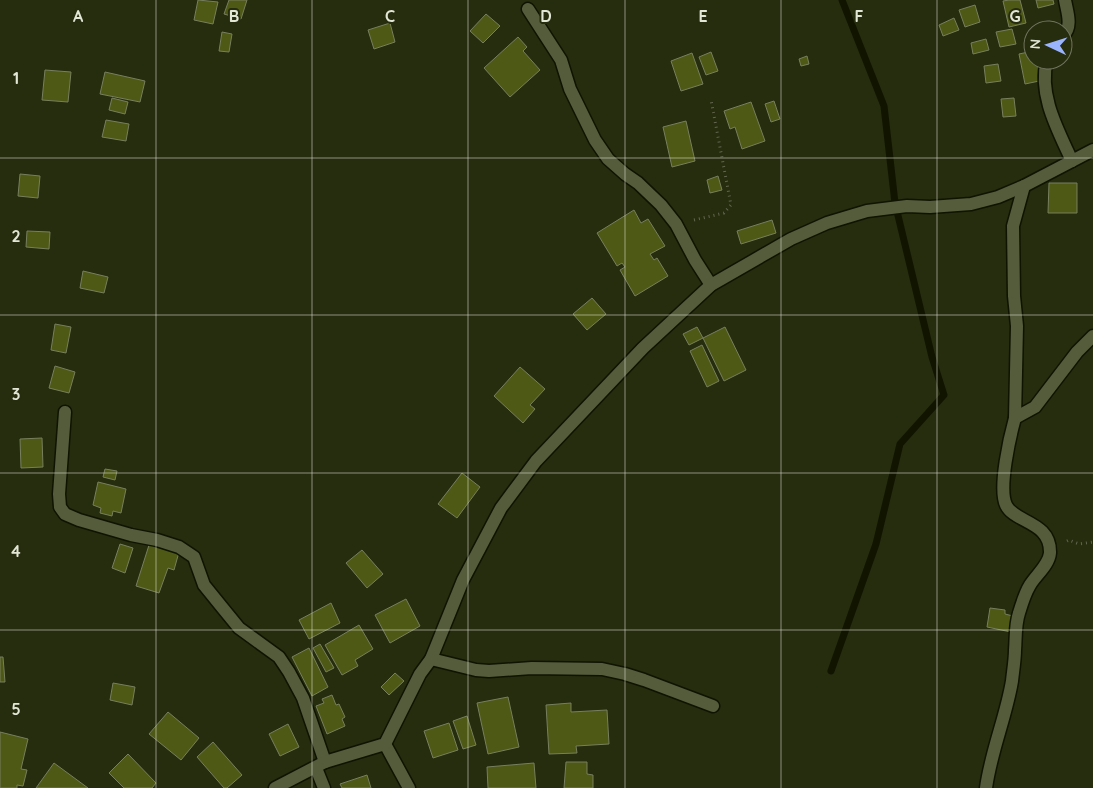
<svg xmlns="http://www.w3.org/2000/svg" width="1093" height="788" viewBox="0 0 1093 788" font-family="Quicksand,sans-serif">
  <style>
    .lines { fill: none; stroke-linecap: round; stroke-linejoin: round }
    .stream { stroke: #111500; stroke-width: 7 }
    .building { fill: #4e5915; stroke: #777f5e }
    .minor-casing { stroke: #0f1400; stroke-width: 15 }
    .path { stroke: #62674e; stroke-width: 3; stroke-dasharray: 1 4; stroke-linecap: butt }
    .minor { stroke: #555c3c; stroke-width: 12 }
    .grid { fill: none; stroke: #e2e6d5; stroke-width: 1; stroke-opacity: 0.55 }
    .grid-label { font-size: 16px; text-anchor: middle; font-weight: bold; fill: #e2e6d5; stroke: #262c0e; stroke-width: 4; stroke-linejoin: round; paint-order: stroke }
  </style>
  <rect width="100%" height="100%" fill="#262c0e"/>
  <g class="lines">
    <!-- stream -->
    <path class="stream" d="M831,671l45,-127 24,-100 44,-49 -12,-38 -37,-154 -11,-97 -42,-106"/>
  </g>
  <!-- building -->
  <g class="building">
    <path d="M198,0l20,2 -5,22 -19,-4z"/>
    <path d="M229,0h18l-6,19 -17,-5z"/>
    <path d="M1009,0h11l6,23 -17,4 -6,-26z"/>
    <path d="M1036,0h17l1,4 -16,4z"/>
    <path d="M975,5l5,17 -15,5 -6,-17z"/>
    <path d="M486,14l14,12 -17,17 -13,-12z"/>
    <path d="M954,18l5,12 -16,6 -4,-11z"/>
    <path d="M390,23l5,19 -21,7 -6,-19z"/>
    <path d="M1012,29l4,15 -16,3 -4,-15z"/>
    <path d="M222,32l10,2 -3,18 -10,-1z"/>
    <path d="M518,37l9,10 -4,4 17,19 -30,27 -26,-29z"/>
    <path d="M986,39l3,11 -16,4 -2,-11z"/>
    <path d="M1033,51v9h7l4,20 -19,4 -6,-30z"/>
    <path d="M711,52l7,19 -12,4 -7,-18z"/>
    <path d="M692,53l11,31 -22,7 -10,-30z"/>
    <path d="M807,56l2,8 -8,2 -2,-7z"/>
    <path d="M998,64l3,17 -15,2 -2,-17z"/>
    <path d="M45,70l26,2 -3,30 -26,-2z"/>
    <path d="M105,72l40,9 -5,21 -40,-8z"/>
    <path d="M112,98l16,4 -3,12 -16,-4z"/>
    <path d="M1014,98l2,18 -13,1 -2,-18z"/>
    <path d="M774,101l6,18 -9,3 -6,-18z"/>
    <path d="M751,102l14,39 -23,8 -7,-22 -5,2 -6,-18z"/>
    <path d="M106,120l23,4 -3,17 -24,-4z"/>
    <path d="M686,121l9,40 -23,6 -9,-40z"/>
    <path d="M20,174l20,2 -2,22 -20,-2z"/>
    <path d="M718,176l4,14 -12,3 -3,-13z"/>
    <path d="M1049,183h28v30h-29z"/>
    <path d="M634,210l7,13 7,-4 17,27 -15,8 4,6 3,-2 11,18 -33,20 -15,-26 5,-3 -3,-4 -5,3 -20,-33z"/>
    <path d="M772,220l4,13 -35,11 -4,-13z"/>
    <path d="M27,231l23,1 -1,17 -23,-2z"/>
    <path d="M83,271l25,6 -4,16 -24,-5z"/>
    <path d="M592,298l14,16 -19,16 -14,-16z"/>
    <path d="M55,324l16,3 -5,26 -15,-3z"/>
    <path d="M697,327l6,11 -14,7 -6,-11z"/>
    <path d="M725,327l21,43 -22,11 -21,-43z"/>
    <path d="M702,345l17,36 -12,6 -17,-36z"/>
    <path d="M55,366l20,6 -6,21 -20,-5z"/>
    <path d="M520,367l25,22 -15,16 5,4 -12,14 -29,-27z"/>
    <path d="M42,438l1,29 -22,1 -1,-29z"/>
    <path d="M105,469l12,2 -2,9 -12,-3z"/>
    <path d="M462,473l18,14 -23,31 -19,-14z"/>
    <path d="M98,482l28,7 -5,24 -8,-2 -1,5 -12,-3 1,-5 -8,-3z"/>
    <path d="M150,542l29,10 -5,18 -6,-2 -9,25 -23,-7z"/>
    <path d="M120,544l13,4 -8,25 -13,-5z"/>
    <path d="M362,550l21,24 -16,14 -21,-25z"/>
    <path d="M406,599l14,27 -30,17 -15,-28z"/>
    <path d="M331,603l9,20 -31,16 -10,-19z"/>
    <path d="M990,608l15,2v4l8,2 -2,16 -24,-5z"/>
    <path d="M359,625l14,24 -18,11 3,6 -16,9 -17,-30z"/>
    <path d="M320,644l14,24 -8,4 -13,-24z"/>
    <path d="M309,648l19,39 -16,9 -20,-39z"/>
    <path d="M0,657h3l2,25h-5z"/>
    <path d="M395,673l9,8 -15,14 -8,-8z"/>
    <path d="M113,683l22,4 -3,18 -22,-5z"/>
    <path d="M332,695l4,10 3,-1 6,13 -3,2 3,7 -18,8 -11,-28 8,-3 -2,-4z"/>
    <path d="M508,697l11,50 -31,7 -11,-51z"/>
    <path d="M571,703v9l36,-2 2,34 -33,2 1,7 -28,1 -3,-49z"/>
    <path d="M168,712l31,26 -18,22 -32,-26z"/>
    <path d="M467,716l9,29 -13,4 -10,-28z"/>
    <path d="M449,723l9,27 -25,8 -9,-27z"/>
    <path d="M288,724l11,23 -19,9 -11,-22z"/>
    <path d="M0,732l28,7 -7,30 6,1 -4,16 -6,-1v3h-17z"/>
    <path d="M213,742l29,33 -15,13h-3l-27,-31z"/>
    <path d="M128,754l28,29 -4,5h-28l-15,-15z"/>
    <path d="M566,762h21v12l6,1v13h-29z"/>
    <path d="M54,763l34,25h-52z"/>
    <path d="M534,763l2,25h-48l-1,-21z"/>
    <path d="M367,775l4,13h-29l-2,-4z"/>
  </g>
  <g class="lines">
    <!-- minor casing -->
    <g class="minor-casing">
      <g id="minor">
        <path d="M528,9l33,51 9,29 25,51 13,19 17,15 13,9 23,22 15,19 19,36 16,25"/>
        <path d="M1063,36c10,-10 4,-24 2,-36"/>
        <path d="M1047,60c-9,35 11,70 25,101"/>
        <path d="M65,412l-6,82 1,13 5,7 14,6 52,15 26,5 22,7 15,10 10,28 17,21 18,22 40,29 10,15 14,26 22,64"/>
        <path d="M1015,418l2,-92 -3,-30 -1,-70 11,-40"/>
        <path d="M431,659l45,11 13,1 43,-3 70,1 23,5 19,6 69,26"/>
        <path d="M385,744l24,44"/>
        <path d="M316,768l8,20"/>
        <path d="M275,788l50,-26 60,-18 35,-70 11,-15 32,-79 38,-72 35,-47 107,-113 68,-63 80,-46 36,-16 40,-12 40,-5 23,1 41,-3 27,-7 26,-11 69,-36"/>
        <path d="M986,788c5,-37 20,-71 26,-107 1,-10 3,-21 3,-31 1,-12 0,-25 4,-37 3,-10 6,-20 11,-28 6,-10 19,-20 20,-32 1,-32 -36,-30 -44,-48 -8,-17 4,-69 9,-87l20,-11 42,-55 16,-16"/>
      </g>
    </g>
    <!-- path -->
    <g class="path">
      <path d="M694,220l30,-7 7,-8 -20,-105"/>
      <path d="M1067,541l2,-1 10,4 14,-2"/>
    </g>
    <!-- minor -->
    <use href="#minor" class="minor"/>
  </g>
  <!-- grid -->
  <path class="grid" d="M156,0v788M312,0v788M468,0v788M625,0v788M781,0v788M937,0v788M0,158h1093M0,315h1093M0,473h1093M0,630h1093"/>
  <g class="grid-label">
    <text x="78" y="22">A</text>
    <text x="234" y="22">B</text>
    <text x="390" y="22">C</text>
    <text x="546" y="22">D</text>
    <text x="703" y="22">E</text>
    <text x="859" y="22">F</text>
    <text x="1015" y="22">G</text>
    <text x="16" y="84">1</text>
    <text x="16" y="242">2</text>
    <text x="16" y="400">3</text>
    <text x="16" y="557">4</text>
    <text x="16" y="715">5</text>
  </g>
  <!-- north arrow -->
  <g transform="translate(1048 45) rotate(274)"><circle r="24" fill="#262c0e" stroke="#71765e"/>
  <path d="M0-4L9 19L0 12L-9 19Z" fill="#9bb5fd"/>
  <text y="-8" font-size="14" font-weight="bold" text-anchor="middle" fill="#e2e6d5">N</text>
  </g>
</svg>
